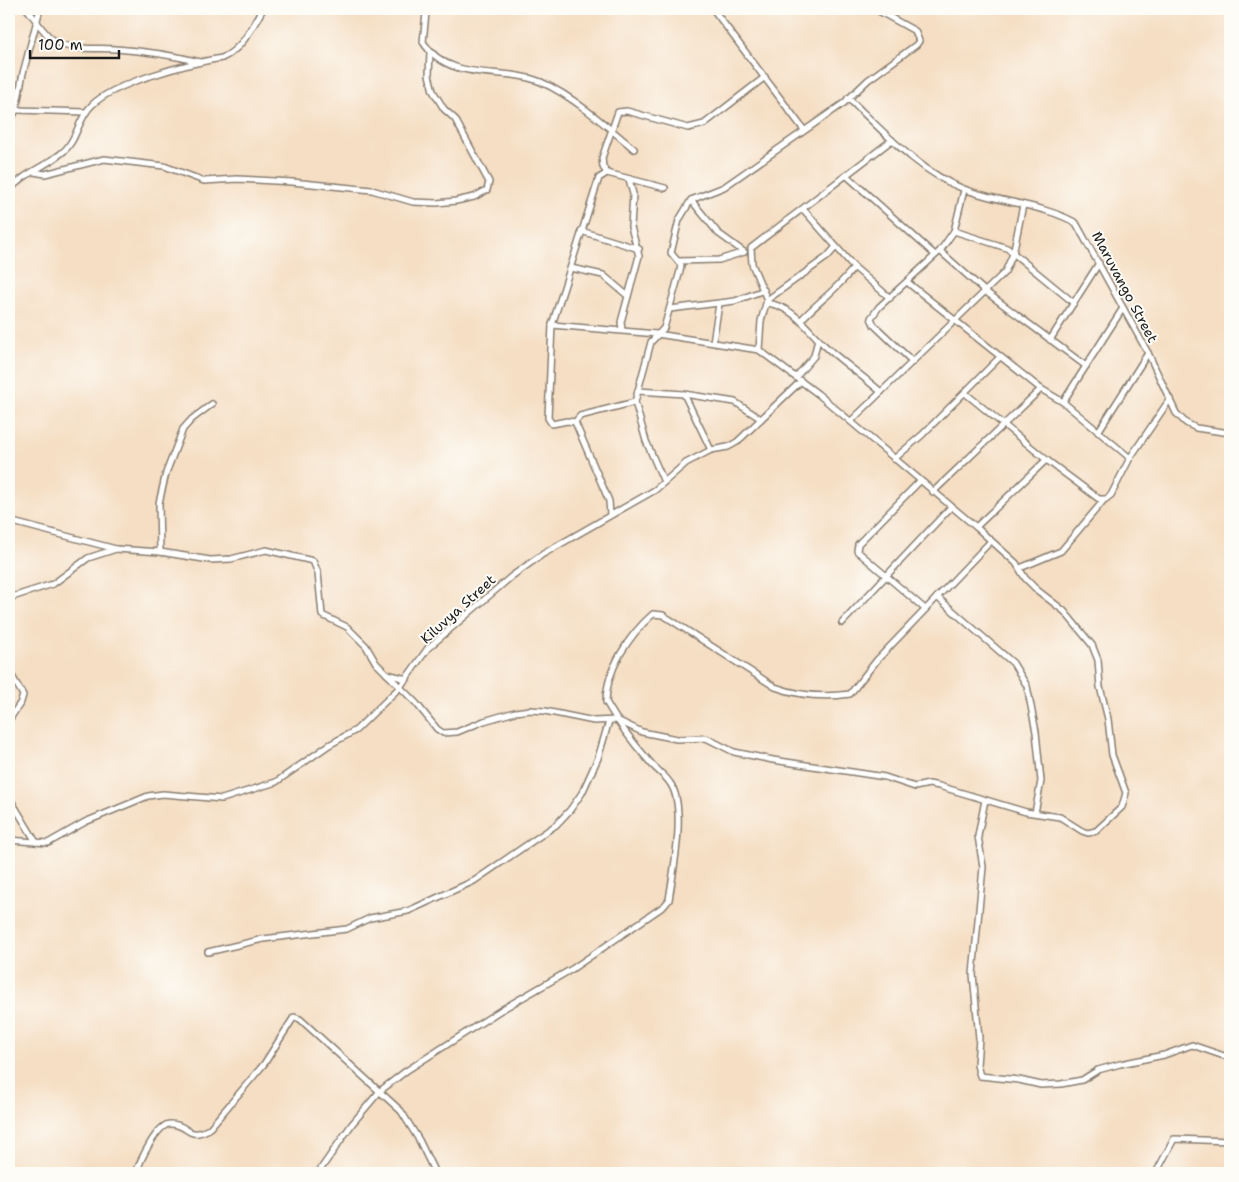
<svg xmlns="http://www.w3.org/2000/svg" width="1239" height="1182" viewBox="0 0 1239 1182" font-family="'Shantell Sans',sans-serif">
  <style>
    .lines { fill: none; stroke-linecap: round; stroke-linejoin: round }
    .street-casing { stroke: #887d70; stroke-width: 8 }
    .street { stroke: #fff; stroke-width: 5 }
    .labels { text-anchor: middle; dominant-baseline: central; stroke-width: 4; stroke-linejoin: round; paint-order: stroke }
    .street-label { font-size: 14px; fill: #1c1c1c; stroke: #fdfcf7 }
  </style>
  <rect width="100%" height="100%" fill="#fdfcf7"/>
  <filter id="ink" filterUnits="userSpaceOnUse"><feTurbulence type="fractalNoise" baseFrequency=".02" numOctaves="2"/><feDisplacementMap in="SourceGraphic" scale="10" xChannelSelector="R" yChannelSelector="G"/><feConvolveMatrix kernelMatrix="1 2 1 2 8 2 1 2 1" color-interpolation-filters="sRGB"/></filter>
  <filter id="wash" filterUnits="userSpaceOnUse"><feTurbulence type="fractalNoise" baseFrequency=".0096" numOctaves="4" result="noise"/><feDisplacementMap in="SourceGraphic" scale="20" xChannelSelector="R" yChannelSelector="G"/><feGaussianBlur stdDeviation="1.12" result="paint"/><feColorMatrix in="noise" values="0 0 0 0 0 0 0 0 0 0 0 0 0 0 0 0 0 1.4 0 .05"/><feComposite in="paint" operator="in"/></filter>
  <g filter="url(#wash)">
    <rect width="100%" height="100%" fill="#f5dec3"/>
  </g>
  <g filter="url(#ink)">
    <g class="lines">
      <!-- street casing -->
      <g class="street-casing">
        <g id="street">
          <path d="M27,9c9,10 16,25 28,32 18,11 41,6 61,8 29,2 56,6 84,13"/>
          <path d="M424,9l2,4 -3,29c27,42 80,24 118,40 32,14 67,45 93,67"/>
          <path d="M713,9l91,121"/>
          <path d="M848,98c33,31 72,75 116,91 36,14 79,15 112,34l72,130 28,60 10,10 10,5 34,5"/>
          <path d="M16,110l70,2"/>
          <path d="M9,124l7,-14 7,-37 17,-64"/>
          <path d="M34,172l11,2 59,-15 60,7 40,15 33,-2 55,3 80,8 41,12 24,1 19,-2 18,-4 13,-7 2,-8 -34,-63 -11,-10 -11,-18 -4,-16 1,-23"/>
          <path d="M607,173l-4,-6 -1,-9 16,-46 9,-1 61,17 16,-4 61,-47"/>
          <path d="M847,176l87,78"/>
          <path d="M9,191c14,-18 37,-24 55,-40 13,-11 14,-32 27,-45 21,-23 99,-43 131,-48 20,-9 30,-30 41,-49"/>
          <path d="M691,200l27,33 26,19"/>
          <path d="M803,209l51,58 36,31"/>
          <path d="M581,231l58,18"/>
          <path d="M954,231l53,17 67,55"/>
          <path d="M940,251l46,41 100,74"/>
          <path d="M678,261l41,-1 25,-8"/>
          <path d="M571,268l32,7 25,21"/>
          <path d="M907,282l134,107 22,13 67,56"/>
          <path d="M767,300l60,-43 8,-9"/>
          <path d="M767,303c27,4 39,25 57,42 18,17 39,31 57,47"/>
          <path d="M670,309l65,-8 29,-11"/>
          <path d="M802,319c16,-17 38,-32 52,-52"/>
          <path d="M552,325l105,9 102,16"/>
          <path d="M622,330l-1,-8 18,-66 -8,-29 2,-33 -4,-15"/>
          <path d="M1050,340l49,-77"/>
          <path d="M713,342l6,-38"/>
          <path d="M913,362l-39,-37 -3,-7 8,-11 61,-56 14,-20 10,-41"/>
          <path d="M796,377l18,-21 4,-17"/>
          <path d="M638,391l46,3 51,8 26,17"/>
          <path d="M965,393l83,68"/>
          <path d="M684,394l27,56"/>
          <path d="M1063,402l60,-94"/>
          <path d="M851,421l154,-149 8,-18 10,-49"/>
          <path d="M575,422l5,-6 55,-14"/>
          <path d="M1098,432l50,-79"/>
          <path d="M894,459l28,-24 78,-78"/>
          <path d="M920,481l-62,63 -1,7 68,58"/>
          <path d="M664,482l-18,-41 -11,-39 16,-60 13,-14 16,-57 1,-6 -10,-12 8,-33 12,-20 33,-13 120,-84 24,-23 48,-35 3,-4 -4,-10 -40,-22"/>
          <path d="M933,492l108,-103"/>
          <path d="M610,515l-1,-14 -34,-79 -8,-1 -15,3 -4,-6 4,-93 47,-147 8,-5 58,15"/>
          <path d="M9,521l107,28 44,3 50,8 21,-1 35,-9 47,11 5,12 4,42 25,12 19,19 10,17 40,40 21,26 6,4 14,-1 27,-11 31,-9 15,-2 15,1 49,10 23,-1 25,12 35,7 29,-1 28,14 39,8 112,17 30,10 14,-3 10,2 87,26 34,5 22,14 6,2 8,-2 26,-24 4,-14 -14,-38 -4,-36 -8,-32 -2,-27 -6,-15 -28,-34 -27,-21 -12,-12 -9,-15 -40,-36 -158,-133 -59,-44 2,-29 6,-21 -15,-36 -1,-16 141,-108"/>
          <path d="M976,527l69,-66h3l51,38h7l5,-4 19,-37 40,-59"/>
          <path d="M160,552l-1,-49 7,-30 17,-44 9,-10 20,-15"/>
          <path d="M1020,568l41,-17 43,-51"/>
          <path d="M937,597l76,66 14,23 9,46 5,49 -6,32"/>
          <path d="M9,598l44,-14 35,-26 28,-9"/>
          <path d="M842,623l109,-116"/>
          <path d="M9,671l14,24 -2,7 -12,18"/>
          <path d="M387,674l20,5"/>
          <path d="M9,797l27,45"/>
          <path d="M985,800l-7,36 5,31 -10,107 6,64 -2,27 3,11 39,4 22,5 20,-1 21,-4 16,-10 22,-6 44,-9 28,-10 38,13"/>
          <path d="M9,840l39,3 37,-21 63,-26 15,-2 59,5 54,-17 53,-37 27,-15 44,-43 28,-39 84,-72 31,-22 112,-64 31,-27 25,-13 17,-3 9,-5 64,-61"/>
          <path d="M208,952l55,-13 84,-10 23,-11 38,-7 66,-30 82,-56 14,-15 12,-17 16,-35 11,-37"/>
          <path d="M136,1173c4,-12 21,-49 34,-49 20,0 16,17 39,5l55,-65 30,-47 6,2 101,92 18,29 16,33"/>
          <path d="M318,1173l34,-49 28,-33 26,-20 95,-61 71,-41 92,-63 5,-6c4,-28 18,-94 1,-117 -5,-8 -15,-14 -21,-22 -16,-18 -31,-38 -43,-59 0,-32 23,-67 47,-88l10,1 112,72c25,9 48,11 75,7l27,-34 114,-119"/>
          <path d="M1156,1173l18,-34 56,2"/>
        </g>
      </g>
      <!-- street -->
      <use href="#street" class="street"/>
    </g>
  </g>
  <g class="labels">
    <!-- street labels -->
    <g class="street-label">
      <text transform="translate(1125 287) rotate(62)">Maruvango Street</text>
      <text transform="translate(458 609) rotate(-42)">Kiluvya Street</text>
    </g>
  </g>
  <!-- margin -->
  <rect width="1239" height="1182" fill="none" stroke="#fdfcf7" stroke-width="30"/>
  <!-- scale -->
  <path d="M30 50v8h89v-8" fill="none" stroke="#1c1c1c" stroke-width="2.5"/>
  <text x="38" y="50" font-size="15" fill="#1c1c1c" stroke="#fdfcf7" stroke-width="4" paint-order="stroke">100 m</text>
</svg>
